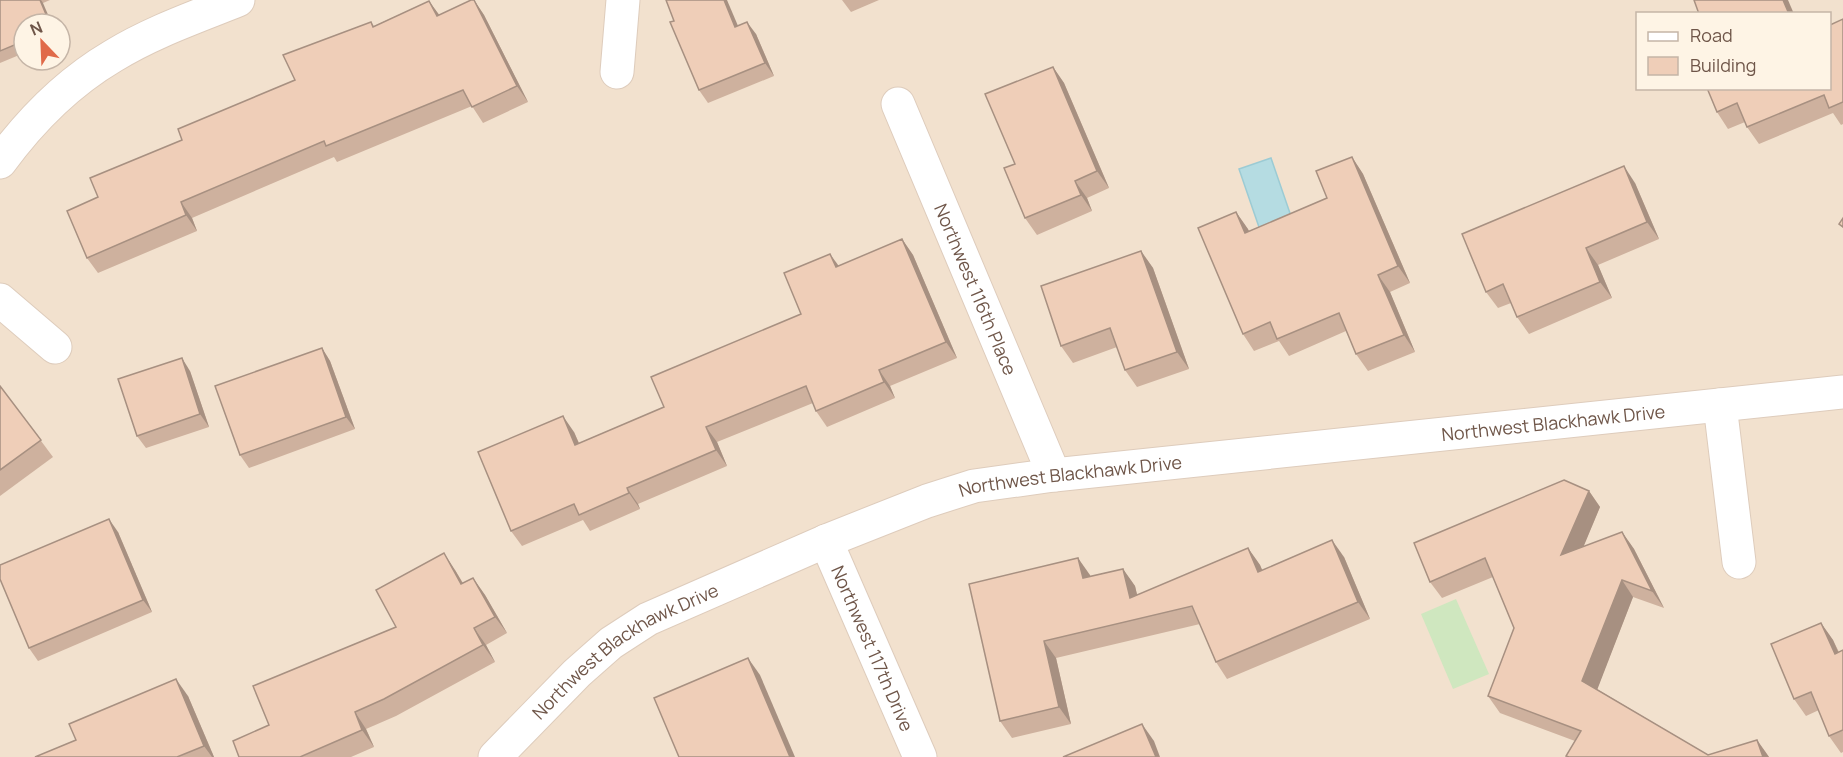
<svg xmlns="http://www.w3.org/2000/svg" width="1843" height="757" viewBox="0 0 1843 757" font-family="Manrope,sans-serif">
  <style>
    .residential { fill: #f2e1ce; fill-rule: evenodd }
    .green { fill: #cfe7bf }
    .water { fill: #b5dce2; stroke: #9ccbd4; stroke-width: 1.5 }
    .lines { fill: none; stroke-linecap: round; stroke-linejoin: round }
    .minor-casing { stroke: #deccbc; stroke-width: 35 }
    .minor { stroke: #fff; stroke-width: 33 }
    .wall { fill: #ceb19e }
    .shaded-wall { fill: #a79081 }
    .building { fill: #efceb8; stroke: #a79081; stroke-width: 1.5 }
    .labels { text-anchor: middle; dominant-baseline: central; stroke-width: 4.5; stroke-linejoin: round; paint-order: stroke }
    .street-label { font-size: 18px; fill: #6f5649; stroke: #fef4e5 }
  </style>
  <rect width="100%" height="100%" fill="#fbf0df"/>
  <!-- residential -->
  <path class="residential" d="M0,0h1843v757h-1843zM1638,14h192v74h-192zM24,24h36v36h-36z"/>
  <!-- green -->
  <path class="green" d="M1456,599l33,75 -36,15 -32,-75z"/>
  <!-- water -->
  <path class="water" d="M1271,158l21,61 -32,11 -21,-61z"/>
  <g class="lines">
    <!-- minor casing -->
    <g class="minor-casing">
      <g id="minor">
        <path d="M617,72l6,-72"/>
        <path id="s1" d="M898,104l156,371"/>
        <path d="M0,162c30,-41 69,-80 113,-106 39,-24 83,-39 125,-56"/>
        <path d="M0,300l55,47"/>
        <path d="M1720,405l19,157"/>
        <path id="s2" d="M826,541l94,216"/>
        <path id="s3" d="M495,757l82,-84 34,-30 37,-24 178,-78 101,-40 47,-15 80,-11 789,-83"/>
      </g>
    </g>
    <!-- minor -->
    <use href="#minor" class="minor"/>
  </g>
  <!-- wall -->
  <g class="wall">
    <path d="M0,0h50l-7,3 -19,21v29l-24,10z"/>
    <path d="M474,0l10,15 44,87 -45,21 -11,-17 -135,56 -3,-5 -142,61 5,13 -99,42 -11,-15 11,-61 84,-57 113,-60 76,-58 3,4 55,-25 10,14z"/>
    <path d="M842,0h37l-28,12z"/>
    <path d="M1843,19v105l-2,1 -8,-12 -74,31 -12,-17 -2,-5 -17,7 -11,-17z"/>
    <path d="M738,26l18,8 18,42 -66,27 -9,-13z"/>
    <path d="M1053,67l11,16 45,105 -22,10 5,13 -55,24 -12,-17 -10,-54z"/>
    <path d="M1352,157l11,17 47,109 -20,9 25,60 -47,19 -12,-17 -10,-23 -57,25 -10,-15 -25,10 -11,-17 -7,-122 13,19 78,-33z"/>
    <path d="M1635,183l24,56 -61,26 14,33 -83,36 -12,-17 -6,-14 -13,5 -12,-16z"/>
    <path d="M902,239l11,16 44,103 -67,28 5,12 -68,29 -11,-16 -3,-8 -96,39 10,24 -89,38 2,5 -50,22 -7,-11 -61,26 -11,-15 63,-99 5,11 85,-36 137,-93z"/>
    <path d="M1141,251l12,17 36,101 -52,18 -12,-17 -8,-23 -44,16 -12,-17z"/>
    <path d="M322,348l8,13 25,68 -106,39 -9,-13z"/>
    <path d="M190,371l19,56 -63,21 -9,-12z"/>
    <path d="M0,386l53,71 -53,39z"/>
    <path d="M1589,491l11,16 -17,40 39,-15 12,17 30,59 -31,-11 -36,92 111,66 49,-15 12,17h-202l-1,-1 9,-15 -75,-28 -12,-17 26,-68 -21,-51 -51,21 -12,-16z"/>
    <path d="M118,532l34,80 -114,49 -9,-13z"/>
    <path d="M1248,548l12,17 2,5 82,-13 26,62 -143,60 -11,-17 -16,-38 -144,34 15,66 -59,14 -12,-17 78,-163 12,19 33,-8 12,17 2,9z"/>
    <path d="M455,570l8,13 10,-5 12,17 22,38 -21,12 9,17 -99,54 -30,13 8,18 -23,10h-112l157,-130z"/>
    <path d="M1821,623l12,17 6,12 4,-2v102l-2,1 -12,-17 -10,-26 -13,6 -12,-17z"/>
    <path d="M188,696l26,61h-179z"/>
  </g>
  <!-- shaded-wall -->
  <g class="shaded-wall">
    <path d="M40,0h1l2,3 9,21h-2z"/>
    <path d="M474,0l10,15 44,87 -11,-16z"/>
    <path d="M724,0h3l17,40 -9,-13z"/>
    <path d="M1783,0h5l6,14h-5z"/>
    <path d="M429,1l11,15h-3z"/>
    <path d="M747,22l9,12 18,42 -9,-13z"/>
    <path d="M1053,67l11,16 45,105 -12,-17z"/>
    <path d="M1352,157l11,17 47,109 -12,-17z"/>
    <path d="M1624,166l11,17 24,56 -12,-17z"/>
    <path d="M1075,181l12,17 5,13 -11,-16z"/>
    <path d="M181,202l11,16 5,13 -11,-16z"/>
    <path d="M1236,212l12,17 9,21 -12,-17z"/>
    <path d="M902,239l11,16 44,103 -11,-16z"/>
    <path d="M1586,248l12,17 14,33 -12,-16z"/>
    <path d="M1141,251l12,17 36,101 -12,-17z"/>
    <path d="M830,254l11,15 -5,-2z"/>
    <path d="M1378,275l12,17 25,60 -11,-17z"/>
    <path d="M322,348l8,13 25,68 -9,-12z"/>
    <path d="M182,358l8,13 19,56 -9,-13z"/>
    <path d="M879,370l11,16 5,12 -11,-16z"/>
    <path d="M563,416l11,16 12,28 -11,-15z"/>
    <path d="M706,427l11,15 10,24 -11,-16z"/>
    <path d="M627,488l11,16 2,5 -11,-16z"/>
    <path d="M1589,491l11,16 -27,65 -12,-17z"/>
    <path d="M109,519l9,13 34,80 -9,-12z"/>
    <path d="M1622,532l12,17 30,59 -12,-17z"/>
    <path d="M1332,540l12,17 26,62 -12,-17z"/>
    <path d="M1248,548l12,17 10,23 -12,-16z"/>
    <path d="M444,553l11,17 18,31 -12,-17z"/>
    <path d="M1078,558l12,17 5,20 -12,-17z"/>
    <path d="M1123,569l12,17 7,29 -12,-17z"/>
    <path d="M473,578l12,17 22,38 -12,-16z"/>
    <path d="M1622,580l11,17 -39,101 -12,-17z"/>
    <path d="M1821,623l12,17 10,23 -8,-9z"/>
    <path d="M474,628l12,17 9,17 -12,-17z"/>
    <path d="M1044,641l12,17 15,66 -12,-17z"/>
    <path d="M748,658l12,17 35,82h-5z"/>
    <path d="M176,679l12,17 26,61h-2l-8,-11z"/>
    <path d="M355,712l11,17 8,18 -12,-17z"/>
    <path d="M1142,724l12,17 6,16h-4z"/>
    <path d="M1757,740l12,17h-6z"/>
  </g>
  <!-- building -->
  <g class="building">
    <path d="M0,0h40l10,24h-26v17l-24,10z"/>
    <path d="M471,0h3l43,86 -45,21 -9,-17 -137,56 -2,-5 -143,61 5,13 -99,43 -20,-47 31,-14 -8,-19 92,-38 -4,-11 117,-49 -12,-25 88,-33 2,5 56,-26 8,15z"/>
    <path d="M666,0h58l11,27 12,-5 18,41 -66,27 -29,-68 4,-1z"/>
    <path d="M1694,0h89l6,14h-90z"/>
    <path d="M1843,19v83l-14,6 -5,-13 -77,32 -10,-24 -20,9 -10,-24h123v-63z"/>
    <path d="M1053,67l44,104 -22,10 6,14 -56,23 -21,-50 11,-4 -30,-70z"/>
    <path d="M1352,157l46,109 -20,9 26,60 -48,19 -17,-41 -62,26 -7,-17 -27,12 -45,-106 38,-16 9,21 82,-35 -11,-27z"/>
    <path d="M1624,166l23,56 -61,26 14,34 -83,35 -14,-33 -17,8 -24,-58z"/>
    <path d="M1843,218v9l-4,-3z"/>
    <path d="M902,239l44,103 -67,28 5,12 -68,29 -10,-25 -100,41 10,23 -89,38 2,5 -50,22 -5,-11 -63,27 -33,-79 85,-36 12,29 89,-38 -13,-30 150,-63 -17,-41 46,-19 6,13z"/>
    <path d="M1141,251l36,101 -52,18 -15,-42 -49,18 -20,-60z"/>
    <path d="M322,348l24,69 -106,38 -25,-69z"/>
    <path d="M182,358l18,56 -63,22 -19,-57z"/>
    <path d="M0,386l41,54 -41,30z"/>
    <path d="M1564,480l25,11 -28,64 61,-23 30,59 -30,-11 -40,101 126,74 49,-15 6,17h-194l-3,-1 15,-25 -93,-35 26,-68 -29,-70 -55,24 -16,-39z"/>
    <path d="M109,519l34,81 -114,48 -29,-69v-14z"/>
    <path d="M1332,540l26,62 -142,60 -24,-56 -148,35 15,66 -59,14 -31,-137 109,-26 5,20 40,-9 7,29 118,-50 10,24z"/>
    <path d="M444,553l17,31 12,-6 22,39 -21,11 9,17 -99,54 -29,13 7,18 -62,27h-61l-6,-16 36,-16 -16,-39 143,-59 -20,-37z"/>
    <path d="M1821,623l14,31 8,-4v80l-14,6 -18,-44 -17,7 -23,-55z"/>
    <path d="M748,658l42,99h-111l-25,-59z"/>
    <path d="M176,679l28,67 -27,11h-142l41,-17 -7,-16z"/>
    <path d="M1142,724l14,33h-93z"/>
  </g>
  <g class="labels">
    <!-- street labels -->
    <g class="street-label">
      <text stroke="none"><textPath href="#s1" startOffset="201">Northwest 116th Place</textPath></text>
      <text stroke="none"><textPath href="#s3" startOffset="1142">Northwest Blackhawk Drive</textPath></text>
      <text stroke="none"><textPath href="#s3" startOffset="656">Northwest Blackhawk Drive</textPath></text>
      <text stroke="none"><textPath href="#s2" startOffset="117">Northwest 117th Drive</textPath></text>
      <text stroke="none"><textPath href="#s3" startOffset="170">Northwest Blackhawk Drive</textPath></text>
    </g>
  </g>
  <!-- legend -->
  <rect x="1636" y="12" width="195" height="78" fill="#fef4e5" stroke="#c5b5a7" stroke-width="1.5"/>
  <rect x="1648" y="32" width="30" height="9" fill="#ffffff" stroke="#c5b5a7" stroke-width="1.5"/>
  <text x="1690" y="42" font-size="18" fill="#6f5649">Road</text>
  <rect x="1648" y="57" width="30" height="18" fill="#efceb8" stroke="#c5b5a7" stroke-width="1.5"/>
  <text x="1690" y="72" font-size="18" fill="#6f5649">Building</text>
  <!-- north arrow -->
  <g transform="translate(42 42) rotate(337)"><circle r="28" fill="#fef4e5" stroke="#c5b5a7" stroke-width="1.5"/>
  <path d="M0-4.5L10 22L0 15L-10 22Z" fill="#e06a49"/>
  <text y="-9" font-size="16" font-weight="bold" text-anchor="middle" fill="#6f5649">N</text>
  </g>
</svg>
